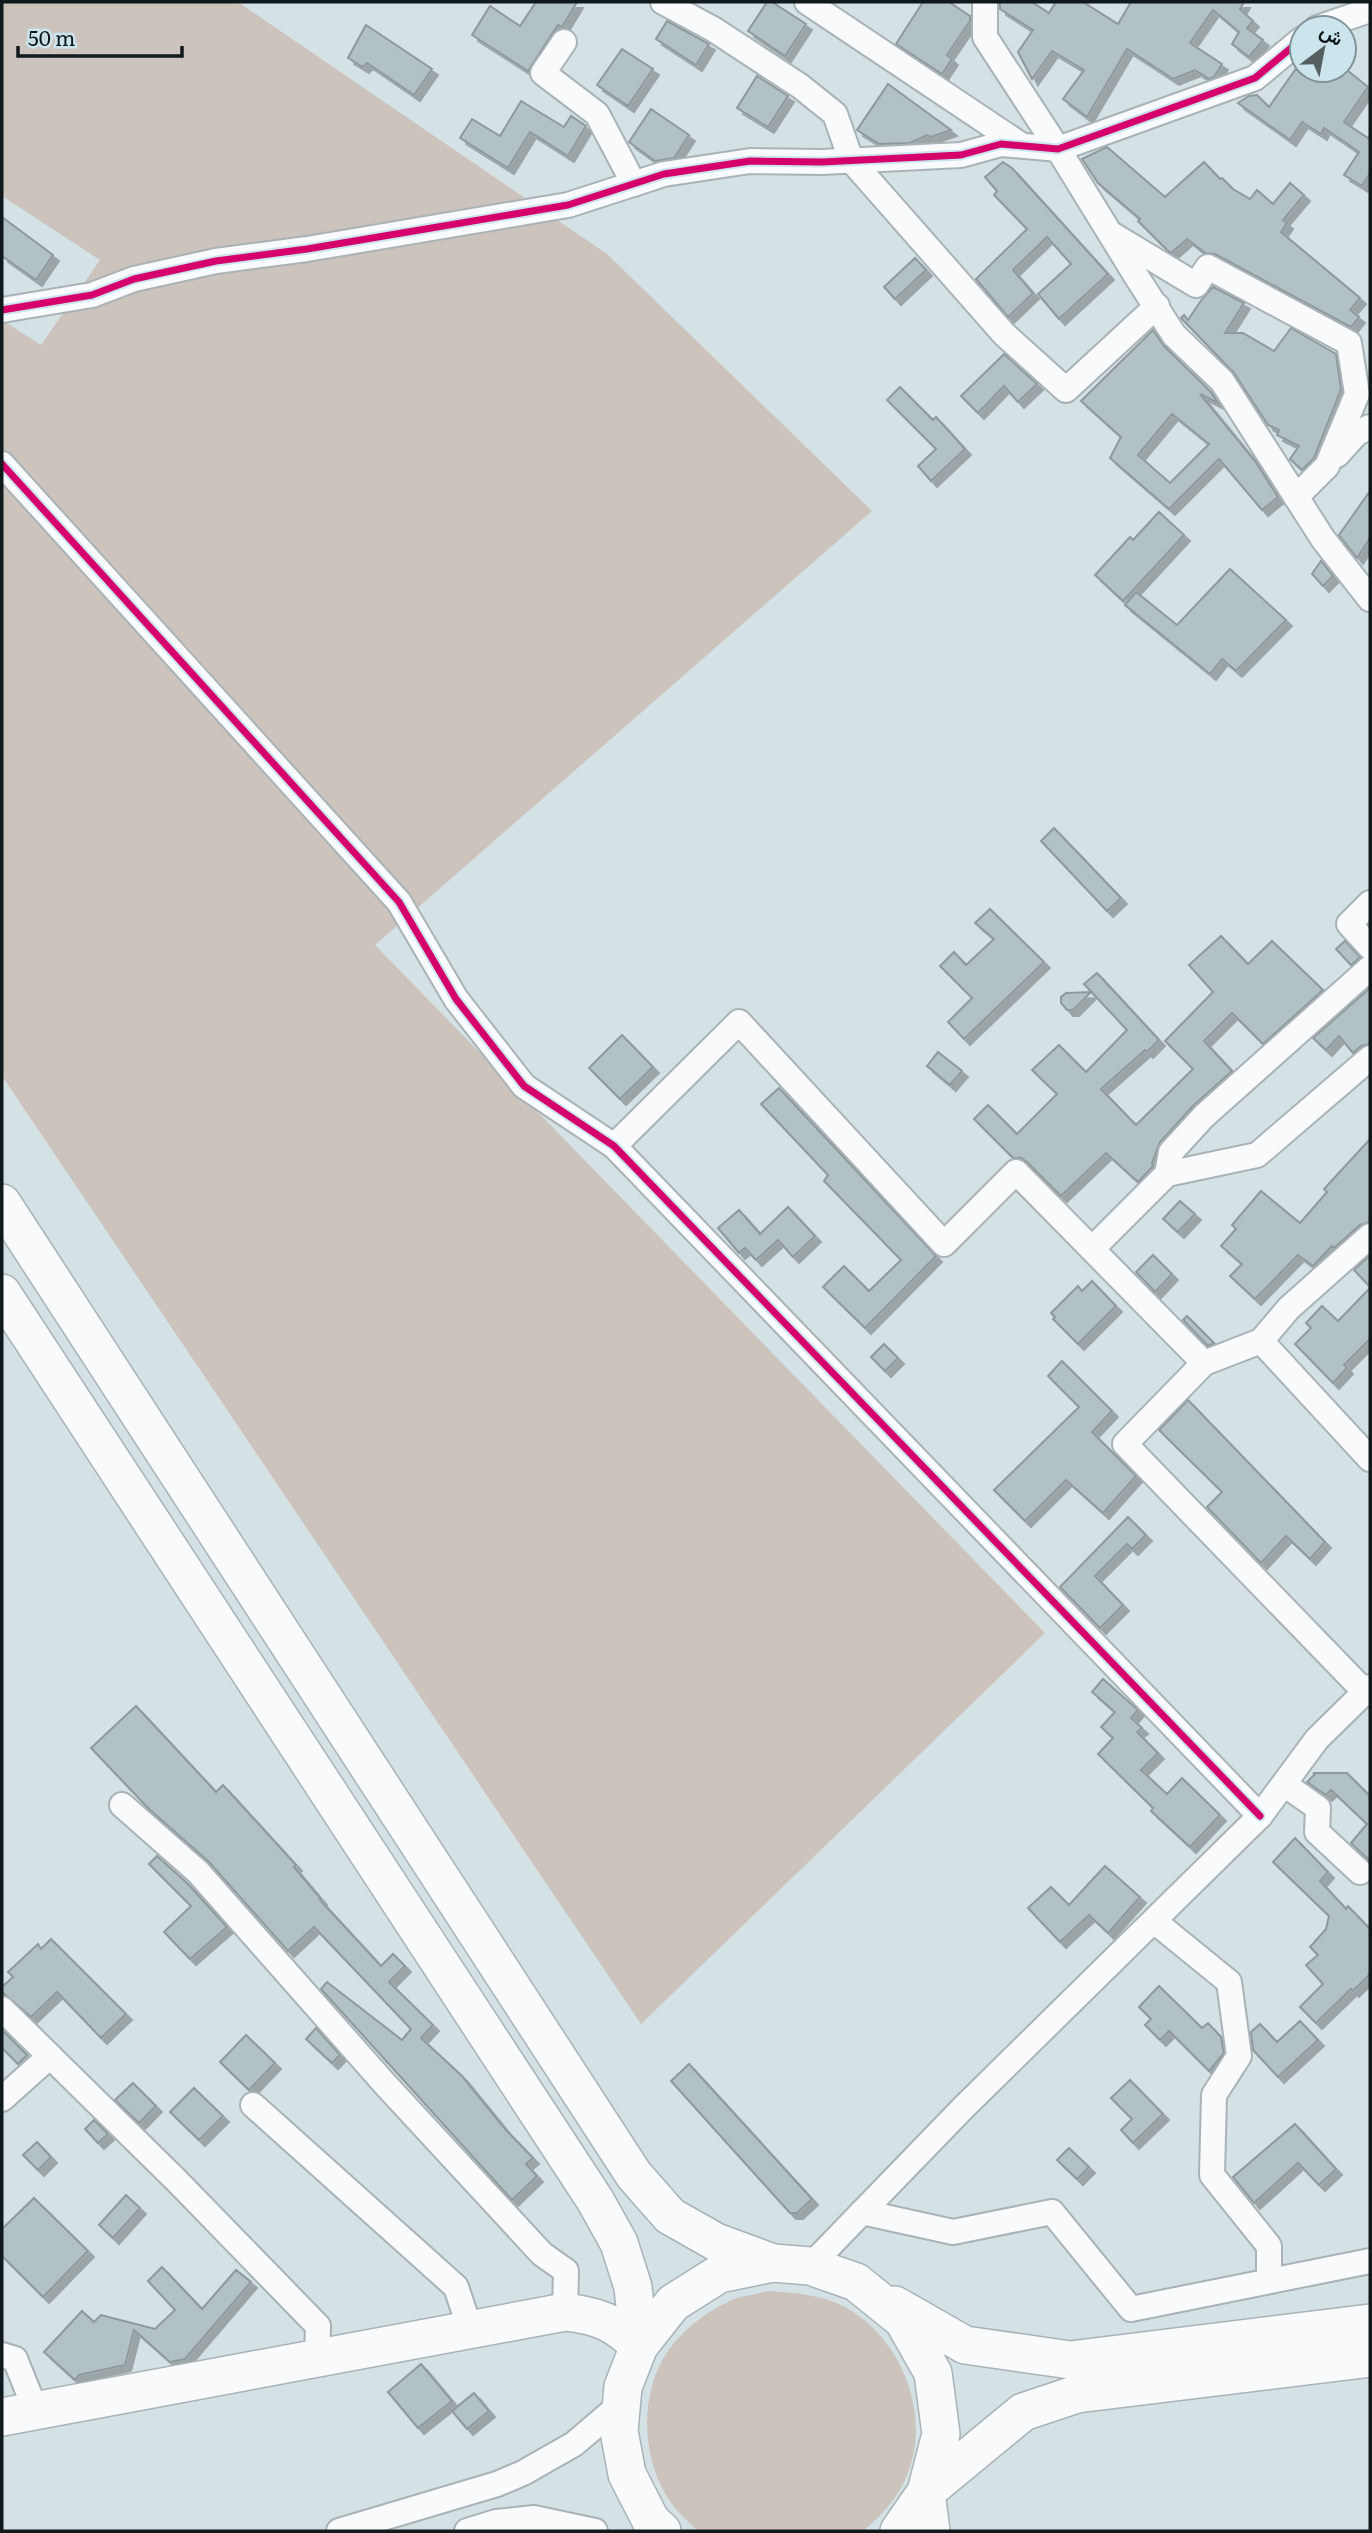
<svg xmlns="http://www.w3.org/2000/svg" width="1372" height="2533" viewBox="0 0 1372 2533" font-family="Literata,Vazirmatn,serif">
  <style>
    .green { fill: #ccc3bd }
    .building { fill: #b1c1c5; stroke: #8f999c; stroke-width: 2; fill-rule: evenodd; filter: url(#shadow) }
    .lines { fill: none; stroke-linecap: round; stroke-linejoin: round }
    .minor-casing { stroke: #a9b3b6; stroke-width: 28 }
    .secondary-casing { stroke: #a9b3b6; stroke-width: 40 }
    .minor { stroke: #f9fafb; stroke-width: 24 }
    .secondary { stroke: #f9fafb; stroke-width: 37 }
    .cycleway-casing { stroke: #cce5ed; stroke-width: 11 }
    .cycleway { stroke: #d6006c; stroke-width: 7 }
  </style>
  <defs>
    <filter id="shadow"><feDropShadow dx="6" dy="6" stdDeviation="0" flood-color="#0004"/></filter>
  </defs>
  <rect width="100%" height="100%" fill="#d4e1e5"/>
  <!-- green -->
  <g class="green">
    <path d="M2,2h236l369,252 265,257 -497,434 670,688 -404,391 -639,-948v-756l39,25 59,-85 -98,-64z"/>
    <path d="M768,2291c27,2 52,3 77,16 59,32 89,114 59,175 -10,20 -24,35 -41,49h-165c-8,-8 -19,-17 -26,-27 -31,-42 -34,-110 -4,-153 15,-21 35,-37 58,-48 12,-7 28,-8 42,-12z"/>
  </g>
  <!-- building -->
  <g class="building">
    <path d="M536,2h41l-15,25 -4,-2 -6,9 -24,37 -56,-36 18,-29 30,20z"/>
    <path d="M767,2h5l34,22 -21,32 -37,-25z"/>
    <path d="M923,2h26l21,14v5l-23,34 5,4 -10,15 -46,-30z"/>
    <path d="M1000,2h32l17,11 7,-11h27l35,22 13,-22h113l-4,7 13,12 -6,7 16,12 -14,17 -17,-13 7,-12 -26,-22 -23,33 32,21 -8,13 -5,2 -14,-9 -22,9 -46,-30 -40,68 -24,-18 21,-29 -32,-19 -20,28 -14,-27 15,-22 -33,-21z"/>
    <path d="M667,21l42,23 -13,21 -40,-26z"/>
    <path d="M366,25l66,44 -18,26 -47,-32 -4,4 -15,-9z"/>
    <path d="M622,49l31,20 -25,37 -31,-21z"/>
    <path d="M1295,70h52l21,17 -24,35 24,16 2,-3v38l-8,13 -18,-11 15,-23 -35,-24 -3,6 -19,-12 -12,18 -52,-37 11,-7 8,-1 12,12z"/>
    <path d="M757,76l31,20 -20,31 -31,-19z"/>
    <path d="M888,84l63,46 -20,7 -4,-2 -17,8 -31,1 -22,-14z"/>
    <path d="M521,101l43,26 7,-11 15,10 -18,30 -38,-24 -22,36 -48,-30 12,-19 28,17z"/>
    <path d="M651,109l38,26 -15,23 -19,3 -26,-19z"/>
    <path d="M1107,147l58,50 39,-35 16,17 2,-1 11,11 17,10 7,-9 16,14 17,-21 14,12 -21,25 4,3 -6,9 79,66 -10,12 9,7 -8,10 -136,-73 -10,-1 -18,-14 -16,14 -4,-3 -29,-29 2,-2 -42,-36 -16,-24z"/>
    <path d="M1003,162l9,6 96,106 -49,45 -21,-25 33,-30 -24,-27 -34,33 20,23 -25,24 -32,-38 51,-50 -33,-34 3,-4 -12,-14z"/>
    <path d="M2,217l51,38 -17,25 -34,-24z"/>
    <path d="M915,258l11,12 -31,29 -11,-12z"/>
    <path d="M1213,287l31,16 -19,30h18l31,18 17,-23 45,26 5,35 -27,69 -12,12 -12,-11 9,-13 -22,-11 2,-5 -11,-5 -34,-52 -53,-55 3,-3 4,5 14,-21z"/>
    <path d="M1153,330l11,16 46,45 8,12 -18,-9 55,67 23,36 -16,13 -43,-51 -50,50 -59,-51 11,-21 -40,-36zM1172,414l37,30 -39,39 -32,-28z"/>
    <path d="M1004,354l33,30 -19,18 -14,-16 -26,27 -17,-17z"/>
    <path d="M900,387l33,33 3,-3 29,32 -34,32 -13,-15 18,-17 -49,-49z"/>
    <path d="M1370,491v47l-13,20 -18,-23z"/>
    <path d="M1159,512l25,23 -61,66 -28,-26 35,-38 3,3z"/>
    <path d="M1321,561l12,15 -10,10 -11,-12z"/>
    <path d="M1230,569l56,51 -50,51 -14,-12 -12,15 -85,-69 11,-13 41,33z"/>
    <path d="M1054,828l67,70 -14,13 -66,-70z"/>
    <path d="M990,909l54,53 -80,77 -16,-17 24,-24 -32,-32 14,-14 12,13 28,-26 -19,-16z"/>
    <path d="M1221,936l27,28 24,-23 51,49 -60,54 -31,-31 -28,28 28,30 -39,35 -33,36 -8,21 1,3 -15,16 -32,-29 -45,43 -34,-34 -6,-4h-8l-39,-39 14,-14 29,29 40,-40 -25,-24 27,-25 27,27 41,-42 -43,-46 13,-11 62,67 -12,12 -2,-2 -44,39 35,36 57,-56 -28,-28 48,-49 -24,-27z"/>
    <path d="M1345,941l15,16 -9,8 -15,-16z"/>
    <path d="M1370,988v56l-9,2 -8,7 -14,-17 -13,14 -13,-12z"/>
    <path d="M1091,992l-18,18h-6l-6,-7v-6l5,-4z"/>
    <path d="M622,1035l31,32 -33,32 -31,-31z"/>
    <path d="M938,1052l24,19 -12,14 -23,-19z"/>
    <path d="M779,1088l157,168 -71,72 -42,-41 21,-21 25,25 32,-31 -77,-79 4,-6 -67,-71z"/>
    <path d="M1370,1139v83l-10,3 -26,23 -2,-2 -19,20 -15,-11 -43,44 -25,-23 12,-12 -21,-18 15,-17 -4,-4 29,-34 39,32 27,-31 -3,-3z"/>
    <path d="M1180,1201l15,13 -17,18 -15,-13z"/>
    <path d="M788,1207l27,29 -22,21 -15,-17 -22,20 -11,-12 -6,5 -21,-25 21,-18 21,24z"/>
    <path d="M1153,1255l19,19 -17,18 -19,-20z"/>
    <path d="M1368,1257l2,2v28l-16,-17z"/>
    <path d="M1092,1281l24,25 -38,38 -25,-25 2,-2 -4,-4 27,-27 4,5z"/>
    <path d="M1370,1288v51l-26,26 3,3 -14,15 -38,-39 16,-16 -5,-5 16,-17 16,15z"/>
    <path d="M1187,1316l27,27 -6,3 -25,-26z"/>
    <path d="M884,1344l14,14 -13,13 -14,-14z"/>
    <path d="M1062,1361l50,50 -20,21 44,44 -33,37 -37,-33 -41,41 -31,-31 85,-83 -31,-31z"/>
    <path d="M1188,1400l137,142 -15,17 -24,-23 -25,27 -54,-56 15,-15 -63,-62z"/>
    <path d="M1128,1517l18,18 -14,14 -5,-5 -32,32 28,29 -23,23 -40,-41z"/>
    <path d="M1103,1679l35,31 -7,8 11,10 -5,4 21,21 -17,17 26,24 15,-16 38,37 -30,32 -39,-36 2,-3 -55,-54 15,-16 -12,-11 14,-15 -23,-20z"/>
    <path d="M136,1706l80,86 7,-7 73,80 -2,2 27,32 -1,1 61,66 12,-12 12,12 -16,16 44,43 -12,13 41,38 44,54 27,28 -7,6 11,12 -25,24 -191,-211 6,-7 75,58 9,-11 -97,-102 -26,24 -79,-89 -60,-53 -58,-61z"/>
    <path d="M1313,1773h34l23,23v65l-19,-18 16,-19 -36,-34 -5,5 -19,-13 8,-8z"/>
    <path d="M1295,1838l33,34 -8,9 26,28 2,-3 22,23v45l-17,17 -2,-2 -35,34 -16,-16 23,-23 -17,-19 12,-10 -8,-8 16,-18 3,-13 -56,-54z"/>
    <path d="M157,1856l30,27 40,44 -37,32 -26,-27 27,-26 -42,-42z"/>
    <path d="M1105,1866l35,31 -32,36 -19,-18 -29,27 -32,-34 23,-21 18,18z"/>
    <path d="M51,1939l75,75 -25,24 -44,-46 -26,25 -29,-25v-5l11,-10 -5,-5 30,-28 3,5z"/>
    <path d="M1159,1986l43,42 6,-5 13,14 3,16 -15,18 -40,-40 -9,9 -15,-15 6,-6 -12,-12z"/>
    <path d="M1300,2021l18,19 -40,37 -25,-27 -2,-18 9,-8 17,18z"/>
    <path d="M316,2028l24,27 -8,8 -26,-24z"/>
    <path d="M2,2030l25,25 -9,9 -16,-16z"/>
    <path d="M246,2035l29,28 -26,27 -29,-28z"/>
    <path d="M689,2064l123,135 -15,14h-7l-119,-132z"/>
    <path d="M1130,2080l33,34 -30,29 -12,-13 11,-11 -21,-21z"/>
    <path d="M133,2083l23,23 -17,17 -24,-23z"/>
    <path d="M194,2088l29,28 -24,24 -29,-28z"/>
    <path d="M94,2120l14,14 -10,9 -13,-14z"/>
    <path d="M1295,2124l41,45 -17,16 -21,-22 -44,40 -21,-26z"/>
    <path d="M37,2142l14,15 -13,13 -15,-15z"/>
    <path d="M1069,2148l20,19 -12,12 -20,-19z"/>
    <path d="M126,2195l14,13 -27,30 -14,-13z"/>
    <path d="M34,2198l54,53 -45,46 -41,-41v-27z"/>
    <path d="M162,2267l40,42 34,-39 15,12 -66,77 -15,3 -36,-32 -9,35 -46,10 -4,5 -31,-28 38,-41 12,11 7,-7 54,14 20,-19 -27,-29z"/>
    <path d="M421,2364l31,37 -34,27 -30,-36z"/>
    <path d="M474,2393l15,18 -22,18 -15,-18z"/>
  </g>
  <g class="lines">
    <!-- minor casing -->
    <g class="minor-casing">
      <g id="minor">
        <path d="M663,2l50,27 87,57 35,28 16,46 153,174 62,56 91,-84"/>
        <path d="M807,2l214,143"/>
        <path d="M985,2v35l73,112 80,130 36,56 48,46 101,158 47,60"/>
        <path d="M1317,28l53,-18"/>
        <path d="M564,42l-21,31 54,41 37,70"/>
        <path d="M1113,235l83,50 12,-18 141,76 8,51 -30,72 -31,31"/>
        <path d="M2,310l90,-15 42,-16 82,-18 91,-12 261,-44 96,-31 86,-13 72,1 139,-7 40,-11 57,5 197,-71 47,-39"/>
        <path d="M1337,455l20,-22 13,-6"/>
        <path d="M2,464l397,438 57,97 68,87 90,60 646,670"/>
        <path d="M1370,903l-21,21 21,23"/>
        <path d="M614,1146l125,-124 205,222 72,-72 188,191 -79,81 240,248"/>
        <path d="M1167,1174l4,-22 33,-36 166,-148"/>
        <path d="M1370,1236l-81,72 -28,33 109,118"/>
        <path d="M1092,1249l75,-75 90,-19 113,-97"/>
        <path d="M1204,1363l57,-22"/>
        <path d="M1284,1784l34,24 -1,24 43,40"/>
        <path d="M122,1805l76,67 186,211 158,171 24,17 -1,41"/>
        <path d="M1154,1921l75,61 10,74 -25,39 -2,80 57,71v35"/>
        <path d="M2,2009l175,172 141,145 -1,32"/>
        <path d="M2,2099l48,-43"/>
        <path d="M253,2105l203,182 14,42"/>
        <path d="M862,2212l91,20 99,-20 79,97 239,-48"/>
        <path d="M810,2266l153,-158 297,-292 57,-77 53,-52"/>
        <path d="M2,2355l13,4 21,52"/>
        <path d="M339,2531l158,-47 26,-11 51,-29 47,-40"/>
        <path d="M467,2531l29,-9 38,-4 61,13"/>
      </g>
    </g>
    <!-- secondary casing -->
    <g class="secondary-casing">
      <g id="secondary">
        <path d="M2,1203l632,972 36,41 46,26 57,21"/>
        <path d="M2,1293l593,907 24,43 14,44 6,59"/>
        <path d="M895,2305l70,40 105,15 300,-37"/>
        <path d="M2,2417l563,-105c34,4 49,10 74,34"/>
        <path d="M662,2531l-11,-10 -24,-47 -8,-43 4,-44 16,-41 34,-43 46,-29 54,-11 37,3 46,16 47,38 30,53 8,61 -15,58 -27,39"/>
        <path d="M931,2531l-5,-39 97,-80 54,-18 293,-36"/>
      </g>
    </g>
    <!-- minor -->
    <use href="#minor" class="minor"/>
    <!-- secondary -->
    <use href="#secondary" class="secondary"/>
    <!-- cycleway casing -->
    <g class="cycleway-casing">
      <g id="cycleway">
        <path d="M2,310l90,-15 42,-16 82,-18 91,-12 261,-44 96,-31 86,-13 72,1 139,-7 40,-11 57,5 197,-71 47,-39"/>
        <path d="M2,464l397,438 57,97 68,87 90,60 646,670"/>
      </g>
    </g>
    <!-- cycleway -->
    <use href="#cycleway" class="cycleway"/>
  </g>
  <!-- border -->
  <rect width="1372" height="2533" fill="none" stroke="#10191c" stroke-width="7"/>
  <!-- north arrow -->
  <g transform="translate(1323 49) rotate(32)"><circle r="33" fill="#cce5ed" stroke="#819399" stroke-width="2"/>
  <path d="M0-5L12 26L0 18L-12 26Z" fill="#555f62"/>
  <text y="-10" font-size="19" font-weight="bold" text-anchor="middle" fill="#10191c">ش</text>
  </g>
  <!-- scale -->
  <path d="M18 46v10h164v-10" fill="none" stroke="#10191c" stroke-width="3.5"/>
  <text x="28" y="46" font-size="21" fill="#10191c" stroke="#cce5ed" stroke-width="5" paint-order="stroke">50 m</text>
</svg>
